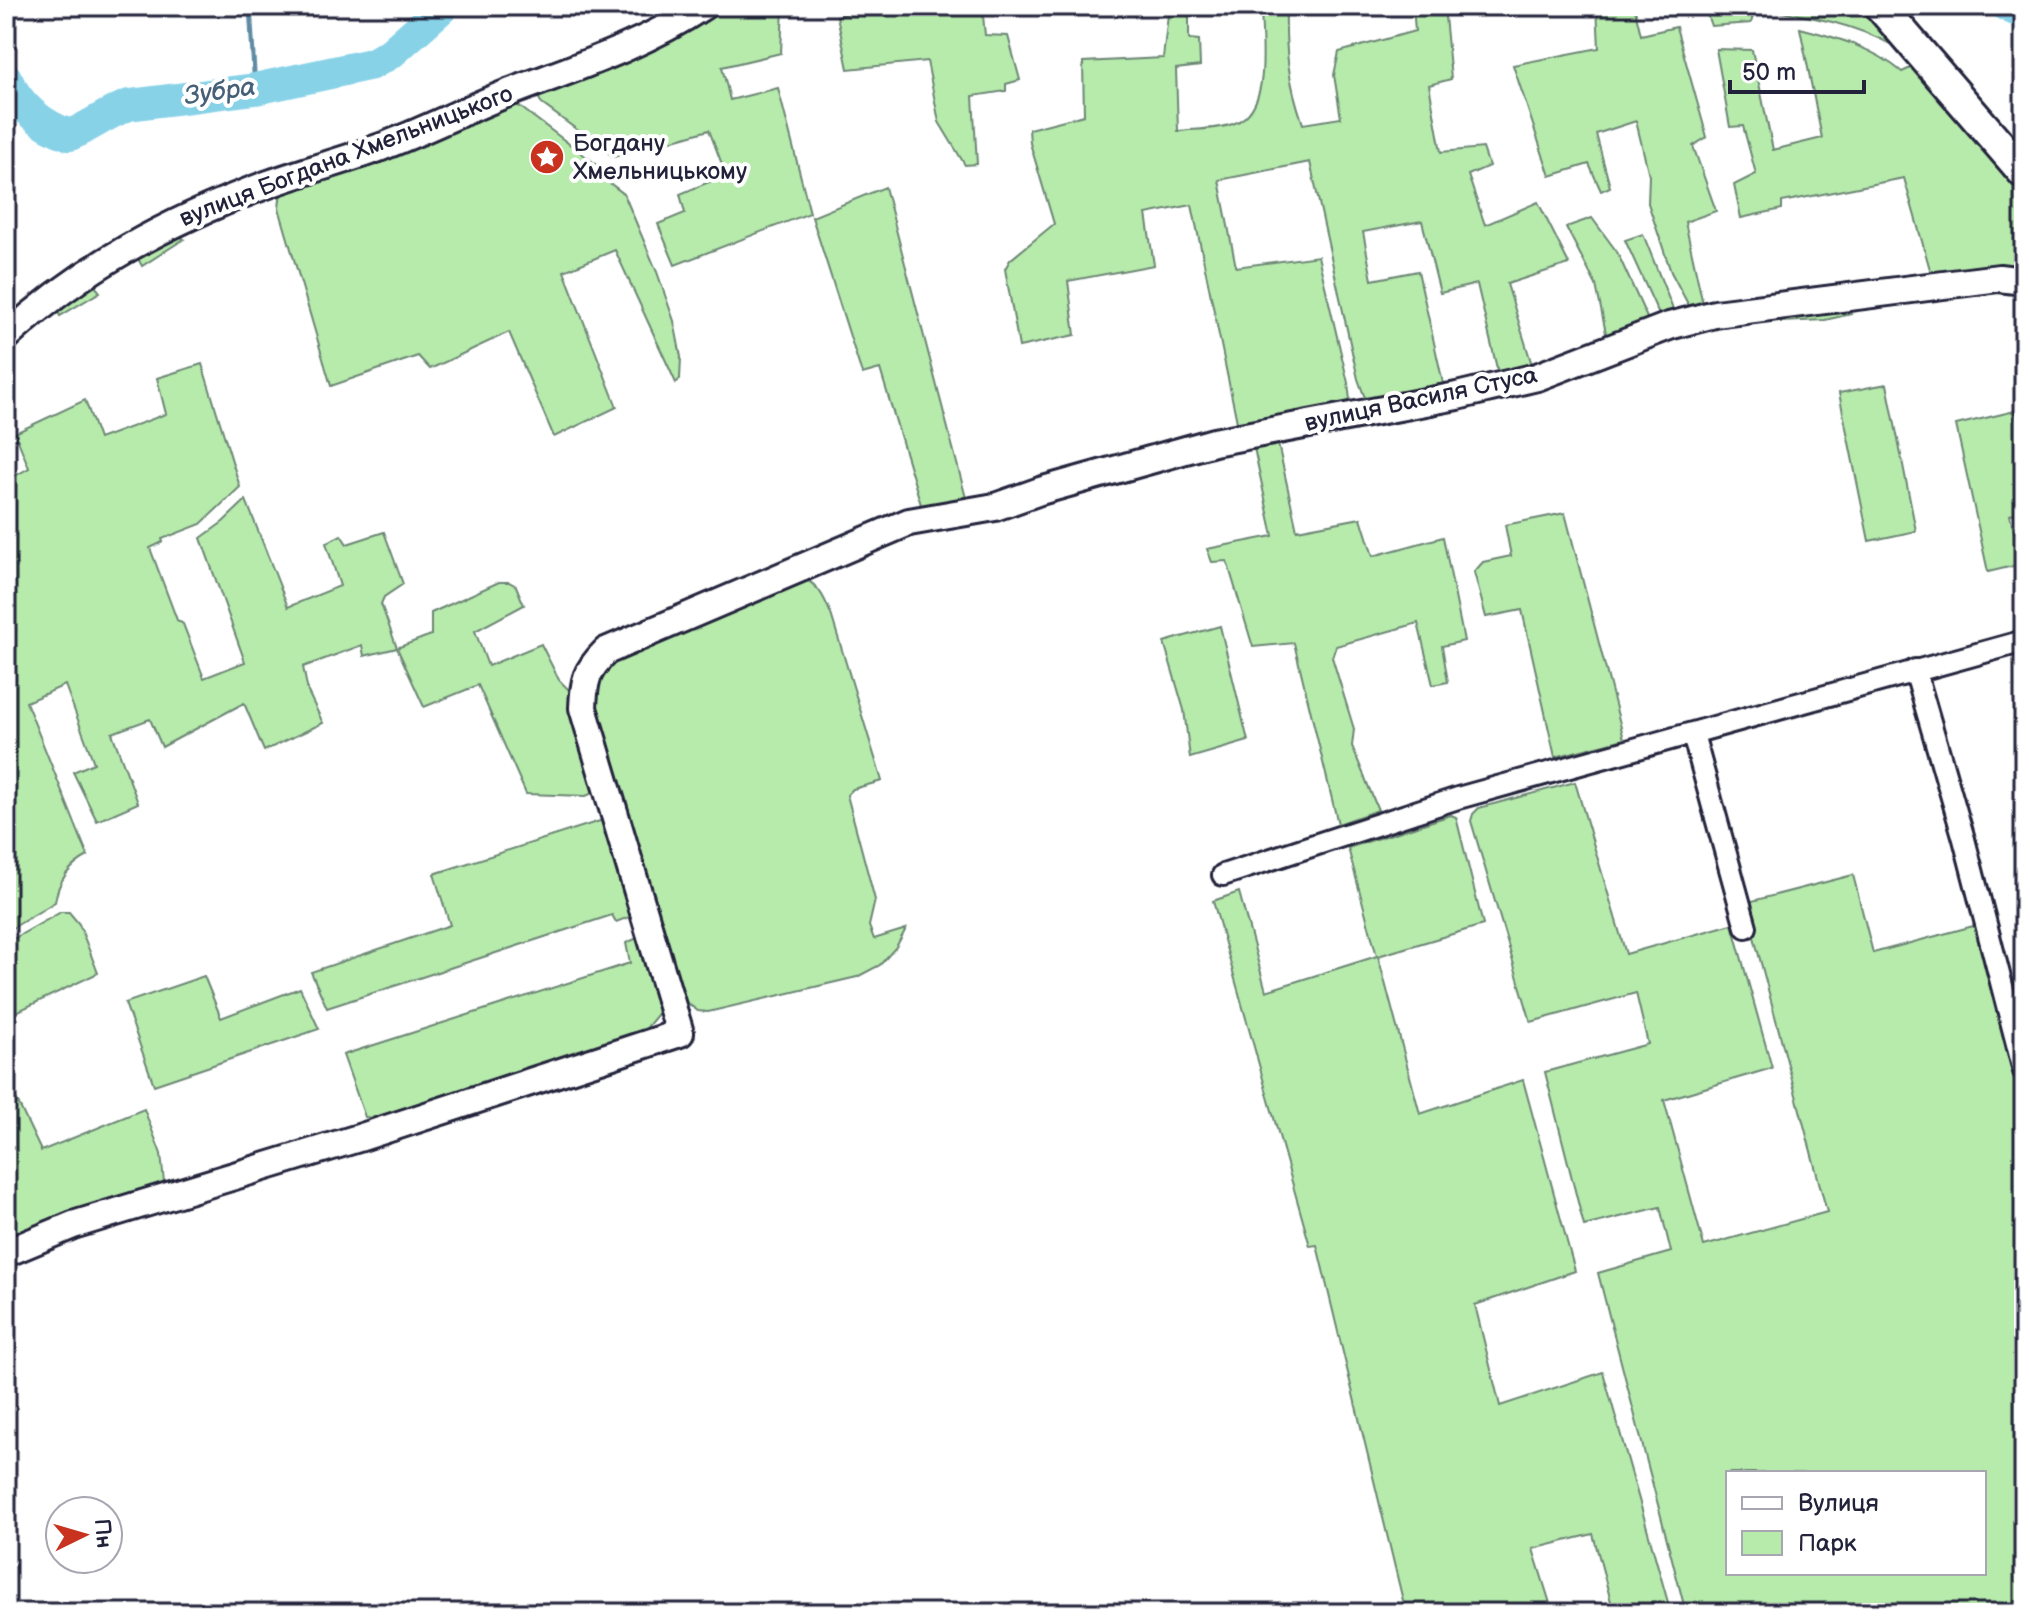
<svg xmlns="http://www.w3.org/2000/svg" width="2030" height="1619" viewBox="0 0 2030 1619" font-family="'Balsamiq Sans',sans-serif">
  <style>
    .green { fill: #b7ebac; stroke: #6c8674; stroke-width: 2; fill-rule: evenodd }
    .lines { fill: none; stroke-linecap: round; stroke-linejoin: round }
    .stream { stroke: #5f8ca3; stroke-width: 5 }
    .river { stroke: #88d2e8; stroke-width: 32 }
    .minor-casing { stroke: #22223b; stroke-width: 26 }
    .tertiary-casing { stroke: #22223b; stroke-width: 32 }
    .secondary-casing { stroke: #22223b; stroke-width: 36 }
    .minor { stroke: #fff; stroke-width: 20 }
    .tertiary { stroke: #fff; stroke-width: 26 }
    .secondary { stroke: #fff; stroke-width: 30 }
    .labels { text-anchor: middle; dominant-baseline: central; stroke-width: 8; stroke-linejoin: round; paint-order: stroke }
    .poi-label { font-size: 24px; fill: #22223b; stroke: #fff; text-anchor: start }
    .street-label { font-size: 24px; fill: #22223b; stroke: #fff }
    .water-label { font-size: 26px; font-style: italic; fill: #466078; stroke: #fff }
  </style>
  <rect width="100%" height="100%" fill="#fff"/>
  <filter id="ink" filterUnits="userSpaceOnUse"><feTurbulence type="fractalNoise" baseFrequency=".0125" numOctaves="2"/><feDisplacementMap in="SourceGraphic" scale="16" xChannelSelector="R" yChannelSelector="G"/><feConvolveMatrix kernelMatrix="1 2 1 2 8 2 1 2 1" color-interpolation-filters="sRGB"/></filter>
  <g filter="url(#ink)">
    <!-- green -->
    <g class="green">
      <path d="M716,6h67l-2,47 -59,14 8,33 48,-12 32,125 -135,52 -17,-41 27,-11 -5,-19 46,-19 -17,-45 -95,27 -72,-53 -5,-9 153,-71z"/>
      <path d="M877,6h105l3,29 23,1 12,44 -14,4v7l-33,5 4,68 -12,1 -26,-43 -12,-61 -79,8 -11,-53z"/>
      <path d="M1169,6h20v33l10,1 1,26 -24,3 2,62c17,-2 41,-1 57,-8 38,-15 26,-84 26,-117h25c-1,45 2,75 17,118l38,-6 -7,-43 5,-23 76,-21 -2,-25h31l7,73 -22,6 12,67 42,-4 6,18 -21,9 17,50 53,-23 31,62 -62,20 26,84 -34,9 -22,-93 -37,9 -18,-72 -59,11 9,48 46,-9 25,112 -4,6 -69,12 -5,-3 -7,-19 -48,-217 -91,18 17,87 82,-11 30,127 2,17 -3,5 -103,20 -7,-3 -45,-217 -46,9 8,51 -86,16 7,54 -56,12 -14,-78 5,-9 44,-36 -24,-81 -1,-14 55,-14 -1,-53 80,-4z"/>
      <path d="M1597,6h37l7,29 35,-8 31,110 -14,9 23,65 -31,11 18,82 -14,2 -18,-34 -23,-69 1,-28 -13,-54 -40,13 14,53 -9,4 -12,-27 -39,12 -37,-111 86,-17z"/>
      <path d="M1704,6h158l9,6 36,42c-43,-29 -100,-40 -152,-45l-4,14 -40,3z"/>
      <path d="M1800,28c35,9 74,20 102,44l15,-7 107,122v84l-30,-5 -63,7 -27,-95 -122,24v7l-41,9 -7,-33 22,-11 -13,-48 -13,1 -14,-78 36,1 21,100 49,-12z"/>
      <path d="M519,106l78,59 -6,4 33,25 33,78 17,49 7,36 -1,22 -4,4 -61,-133 -51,21 53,136 -63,30 -45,-105 -79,37 -12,-13 -87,30 -52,-178 2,-17 223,-84z"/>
      <path d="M885,187l81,311 -44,10 -42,-139 -18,5 -50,-157z"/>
      <path d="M1592,218l25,34 31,68 -41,18 -11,-53 -30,-58z"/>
      <path d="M1643,234l31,78 -14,5 -35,-77z"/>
      <path d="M178,235l6,4 -42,27 -6,-11z"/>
      <path d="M90,280l10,12 -40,24 -3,-6z"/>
      <path d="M1849,310l2,4 -26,6 -44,2v-3z"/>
      <path d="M202,364l38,123 -39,37 -39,15 1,3 -13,6 27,72 6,4 21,54 41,-16 -44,-124 22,-16 23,-22 42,107 52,-21 -14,-43 15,-8 6,9 37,-12 19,52 -19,13 -3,7 16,44 34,-13v-22l68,-31h10l7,4 8,19 -49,26 13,35 53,-22 18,36 12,12 25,96 -3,5 -7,3 -60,-2 -48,-109 -54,22 -27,-59 -33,8 -2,-11 -59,22 5,25 15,31 -59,28 -20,-48 -82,44 -12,-28 -38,14 26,70 -41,18 -24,-49 21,-9 -29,-78 -39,17 62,154c-19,10 -30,25 -33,46l-49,30v-451l23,-13 -14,-35 70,-33 14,39 67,-25 -9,-36z"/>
      <path d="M1887,384l29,147 -47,10 -30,-148z"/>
      <path d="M2015,411l9,35v64l-14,5 12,49 -34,8 -32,-147z"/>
      <path d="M1278,444l19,86 64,-12 12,38 70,-19 21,104 -22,5 6,36 -15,3 -15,-62 -82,23 -4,11 22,72 -2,17 26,64 -40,14 -44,-181 -41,4 -26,-86 -15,1 -5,-13 66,-13 -19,-88z"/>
      <path d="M1565,513l59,226 -69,18 -33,-147 -36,7 -12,-45 9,-10 28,-6 -6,-31z"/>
      <path d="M800,577c18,6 24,20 31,37l51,167 -29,8 -6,6 28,105 -6,26 5,13 32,-10 -10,18 -16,18 -23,12 -149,35 -10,-1 -19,-14 -84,-280 2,-45 14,-14z"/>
      <path d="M1220,626l28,115 -58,17 -6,-48 -20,-68z"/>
      <path d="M1575,782l51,172 106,-30 40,144 -108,32 40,146 123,-34 -79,-298 4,-13 101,-26 20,78 104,-28 47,189v499h-338l-88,-340 73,-21 -11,-45 -76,19 -39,-154 103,-28 -12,-51 -105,29 -60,-201 2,-7 6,-6zM1728,1473h256v100h-256z"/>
      <path d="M1451,815l5,2 27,108 -105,31 42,158 103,-34 52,191 -100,34 25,101 103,-34 68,241h-57l-21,-79 -60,15 20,64h-147l-89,-368 -7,1 -97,-345 26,-9 27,99 111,-35 -29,-108z"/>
      <path d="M606,819l26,97 -16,6 -4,-7 -285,93 -16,-36 139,-47 -16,-51z"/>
      <path d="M61,912h8l10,12 19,49 -92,44v-74z"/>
      <path d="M635,939h5l19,65 -2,11 -13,16 -270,87 -9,-1 -22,-62 287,-92 -4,-20z"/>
      <path d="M204,976l17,42 79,-30 19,41 -165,56 -29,-82z"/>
      <path d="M12,1090l29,61 103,-42 17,45 3,28 -158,58v-148z"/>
    </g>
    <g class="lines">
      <!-- stream -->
      <path class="stream" d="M250,6l5,83"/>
      <!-- river -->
      <g class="river">
        <path d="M2007,6l17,8"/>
        <path d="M6,78c13,28 35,47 64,57 21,-9 37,-22 59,-30l126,-16 117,-25 19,-11 53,-47"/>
      </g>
      <!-- minor casing -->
      <g class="minor-casing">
        <g id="minor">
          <path d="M1915,670l49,169 60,232"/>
          <path d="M1693,734l53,193"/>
          <path d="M1223,875l235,-77 566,-157"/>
        </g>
      </g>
      <!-- tertiary casing -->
      <g class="tertiary-casing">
        <g id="tertiary">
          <path d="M6,337c77,-71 163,-116 260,-152 38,-14 78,-24 115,-38 46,-17 89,-40 135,-57 64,-24 130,-46 187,-84"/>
          <path d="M6,1253l67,-28 289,-88 318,-104 -97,-325c1,-28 3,-37 23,-57l303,-129 86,-15 45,-16 174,-49 243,-46 80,-19 132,-51 46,-12 284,-36 25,3"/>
        </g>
      </g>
      <!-- secondary casing -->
      <g class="secondary-casing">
        <path id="secondary" d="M1880,6l144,167"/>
      </g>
      <!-- minor -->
      <use href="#minor" class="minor"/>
      <!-- tertiary -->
      <use href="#tertiary" class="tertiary"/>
      <!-- secondary -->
      <use href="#secondary" class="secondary"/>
    </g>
  </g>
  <!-- icons -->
  <defs>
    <g id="sight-disc" transform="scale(1.8)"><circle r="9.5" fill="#c8321e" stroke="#fff"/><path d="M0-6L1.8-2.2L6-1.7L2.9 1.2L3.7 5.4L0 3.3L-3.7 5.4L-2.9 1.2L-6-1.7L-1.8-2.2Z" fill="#fff"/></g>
  </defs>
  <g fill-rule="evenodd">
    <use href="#sight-disc" x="547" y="157"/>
  </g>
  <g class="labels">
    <!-- poi labels -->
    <g class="poi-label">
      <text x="573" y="143">Богдану<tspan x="573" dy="28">Хмельницькому</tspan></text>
    </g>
    <!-- street labels -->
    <g class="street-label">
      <text transform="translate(346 156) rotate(-21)">вулиця Богдана Хмельницького</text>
      <text transform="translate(1421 399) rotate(-12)">вулиця Василя Стуса</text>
    </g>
    <!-- water labels -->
    <g class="water-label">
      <text transform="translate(220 92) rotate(-8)">Зубра</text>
    </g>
  </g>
  <!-- margin -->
  <rect width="2030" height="1619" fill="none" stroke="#fff" stroke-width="32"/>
  <rect x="16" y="16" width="1998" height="1587" fill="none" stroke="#22223b" stroke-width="3" filter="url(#ink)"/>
  <!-- legend -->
  <rect x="1726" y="1471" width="260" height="104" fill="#ffffff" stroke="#a7a7b1" stroke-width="2"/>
  <rect x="1742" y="1497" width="40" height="12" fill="#ffffff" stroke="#a7a7b1" stroke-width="2"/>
  <text x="1798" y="1511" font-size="24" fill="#22223b">Вулиця</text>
  <rect x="1742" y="1531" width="40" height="24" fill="#b7ebac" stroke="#a7a7b1" stroke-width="2"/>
  <text x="1798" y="1551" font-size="24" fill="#22223b">Парк</text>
  <!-- north arrow -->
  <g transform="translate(84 1535) rotate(85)"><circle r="38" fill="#ffffff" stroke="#a7a7b1" stroke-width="2"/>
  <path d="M0-6L14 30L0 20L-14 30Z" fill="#c8321e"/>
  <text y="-12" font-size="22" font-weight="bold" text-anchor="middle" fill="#22223b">Пн</text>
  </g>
  <!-- scale -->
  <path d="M1730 80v12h134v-12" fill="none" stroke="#22223b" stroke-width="4"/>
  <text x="1742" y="80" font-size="24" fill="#22223b" stroke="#ffffff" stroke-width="6" paint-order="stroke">50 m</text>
</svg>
